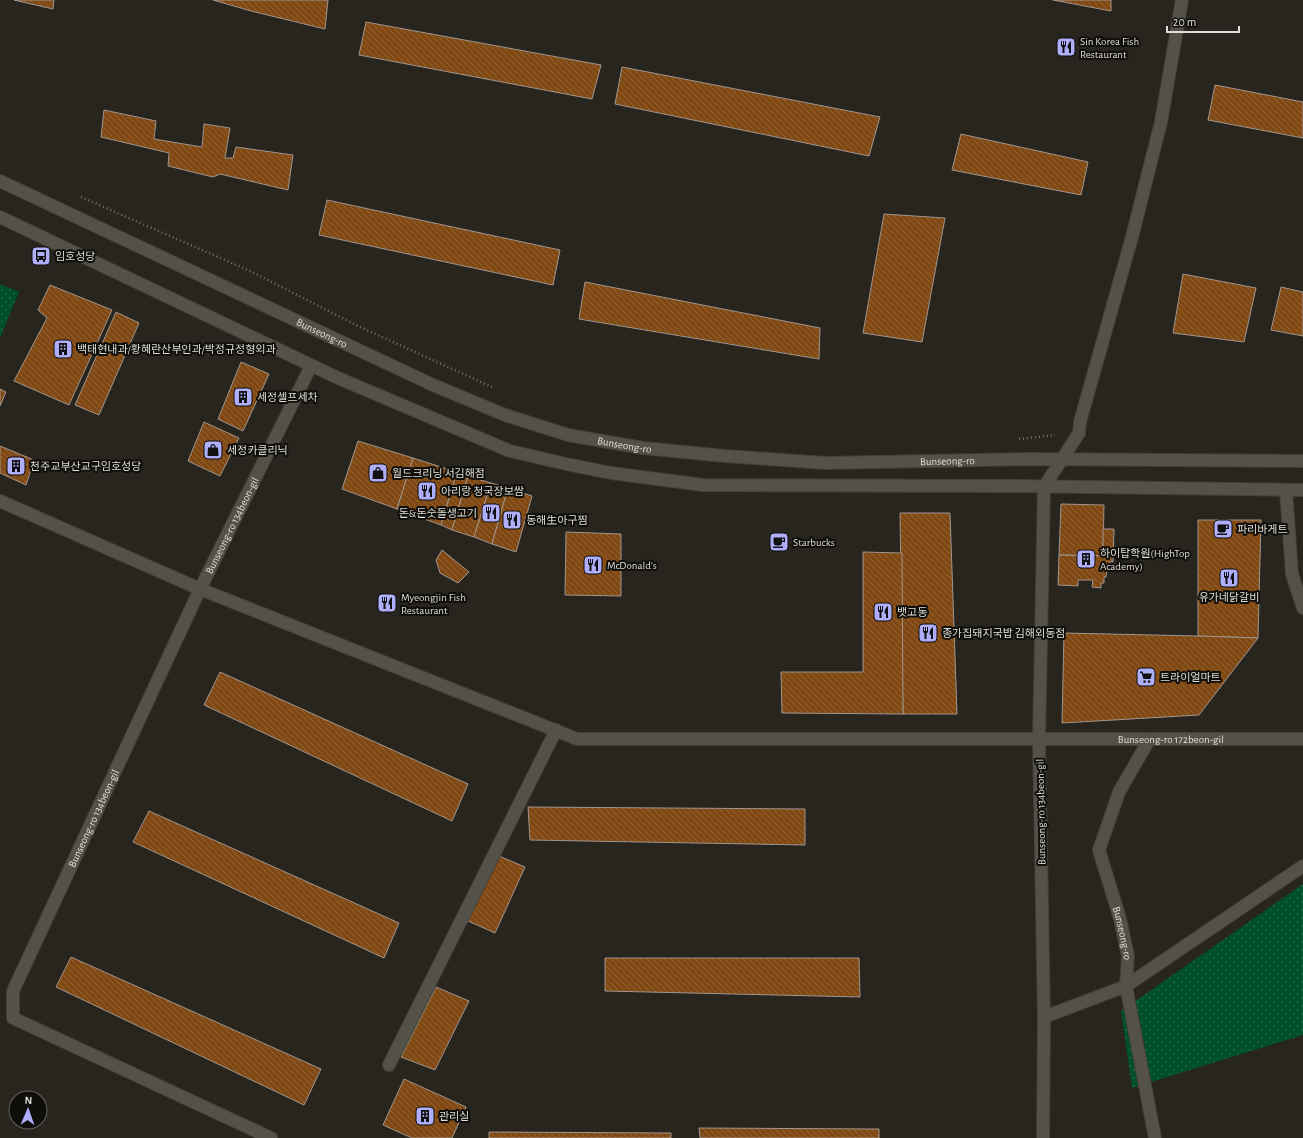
<svg xmlns="http://www.w3.org/2000/svg" width="1303" height="1138" viewBox="0 0 1303 1138" font-family="'Alegreya Sans','Noto Sans KR',sans-serif">
  <style>
    .grass { fill: url(#grass-dots) }
    .building { fill: url(#building-back-hatch); stroke: #a0968f }
    .lines { fill: none; stroke-linecap: round; stroke-linejoin: round }
    .lane-casing { stroke: #424039; stroke-width: 14 }
    .street-casing { stroke: #424039; stroke-width: 14 }
    .secondary-casing { stroke: #424039; stroke-width: 14 }
    .path { stroke: #77756e; stroke-width: 2.5; stroke-dasharray: 1 3; stroke-linecap: butt }
    .lane { stroke: #535148; stroke-width: 12 }
    .street { stroke: #535148; stroke-width: 12 }
    .secondary { stroke: #535148; stroke-width: 12 }
    .labels { text-anchor: middle; dominant-baseline: central; stroke-width: 4; stroke-linejoin: round; paint-order: stroke }
    .poi-label { font-size: 11px; fill: #dfded8; stroke: #0f0e0a; text-anchor: start }
    .street-label { font-size: 11px; fill: #dfded8; stroke: #0f0e0a }
  </style>
  <defs>
    <pattern id="grass-dots" width="8" height="8" patternUnits="userSpaceOnUse"><rect width="8" height="8" fill="#004f2c"/><path d="M2 2h.1M6 6h.1" fill="none" stroke="#25684a" stroke-width="1.8" stroke-linecap="round"/></pattern>
    <pattern id="building-back-hatch" width="6" height="6" patternUnits="userSpaceOnUse"><rect width="6" height="6" fill="#804813"/><path d="M-1 5l2 2M0 0l6 6M5-1l2 2" fill="none" stroke="#926235"/></pattern>
  </defs>
  <rect width="100%" height="100%" fill="#27251d"/>
  <!-- grass -->
  <g class="grass">
    <path d="M0,284l19,8 -19,46z"/>
    <path d="M1303,884v151l-171,53 -11,-77z"/>
  </g>
  <!-- building -->
  <g class="building">
    <path d="M14,0h40l-1,9z"/>
    <path d="M213,0h115l-3,29 -74,-18z"/>
    <path d="M1053,0h58v11z"/>
    <path d="M366,22l235,43 -9,34 -233,-44z"/>
    <path d="M622,67l258,50 -11,39 -254,-52z"/>
    <path d="M1215,85l88,17v36l-95,-18z"/>
    <path d="M104,110l52,11 -2,18 48,8 2,-23 26,4 -5,30h8l3,-11 57,8 -5,35 -68,-16 -7,3 -45,-11 1,-13 -68,-16z"/>
    <path d="M961,134l127,28 -7,33 -129,-25z"/>
    <path d="M327,200l233,50 -7,35 -234,-50z"/>
    <path d="M884,214l61,4 -23,124 -59,-9z"/>
    <path d="M1183,274l73,14 -12,54 -71,-9z"/>
    <path d="M585,282l235,46 -1,31 -240,-40z"/>
    <path d="M50,285l62,25 -43,95 -55,-24 33,-63 -9,-8z"/>
    <path d="M1281,287l22,5v44l-32,-6z"/>
    <path d="M116,312l23,11 -40,92 -24,-10z"/>
    <path d="M241,362l28,12 -26,57 -25,-12z"/>
    <path d="M0,389l6,3 -6,14z"/>
    <path d="M204,422l35,16 -19,38 -32,-15z"/>
    <path d="M358,441l55,17 -16,51 -55,-20z"/>
    <path d="M0,446l34,14 -8,25 -26,-12z"/>
    <path d="M413,458l44,14 -16,53 -44,-16z"/>
    <path d="M457,472l11,4 -16,54 -11,-5z"/>
    <path d="M468,476l23,7 -17,54 -22,-7z"/>
    <path d="M491,483l17,5 -16,56 -18,-7z"/>
    <path d="M508,488l24,8 -16,56 -24,-8z"/>
    <path d="M1061,504l43,1 -1,51 -44,-1z"/>
    <path d="M900,513h50l7,201h-54z"/>
    <path d="M1198,520h63l-3,118 -60,-2z"/>
    <path d="M1103,529h11l-1,33 -3,-1v9h-3l-1,7h-2v6h-3v5l-9,-1 1,-7h-15v6l-20,-1 1,-30 44,1z"/>
    <path d="M566,532l55,2v62l-56,-1z"/>
    <path d="M442,550l27,22 -11,11 -18,-10 -4,-13z"/>
    <path d="M863,552l39,1 1,161 -121,-1 -1,-41h82z"/>
    <path d="M1064,633l134,3 60,2 -59,77 -137,8z"/>
    <path d="M220,672l248,112 -16,37 -248,-116z"/>
    <path d="M528,807l277,2v36l-275,-5z"/>
    <path d="M149,811l250,112 -15,35 -251,-116z"/>
    <path d="M499,856l26,11 -30,66 -27,-12z"/>
    <path d="M71,957l250,112 -17,36 -248,-118z"/>
    <path d="M605,958h254l1,39 -255,-6z"/>
    <path d="M436,987l33,14 -34,69 -34,-13z"/>
    <path d="M404,1079l62,28 -14,31h-40l-29,-13z"/>
    <path d="M699,1128l180,1v9h-179z"/>
    <path d="M489,1132l182,1v5h-182z"/>
  </g>
  <g class="lines">
    <!-- lane casing -->
    <g class="lane-casing">
      <g id="lane">
        <path d="M1286,490l6,84 11,34"/>
        <path d="M1044,1017l82,-31 177,-120"/>
      </g>
    </g>
    <!-- street casing -->
    <g class="street-casing">
      <g id="street">
        <path id="s1" d="M0,501l200,88 377,150h726"/>
        <path id="s2" d="M1149,740l-30,52 -20,58 21,69 8,37 -2,30 29,152"/>
        <path d="M389,1065l167,-335"/>
        <path id="s3" d="M271,1138l-258,-120v-27l187,-402 111,-223"/>
        <path d="M1043,1138l1,-121 -5,-277 5,-253 35,-54 1,-11 52,-185 29,-115 21,-122"/>
      </g>
    </g>
    <!-- secondary casing -->
    <g class="secondary-casing">
      <g id="secondary">
        <path id="s4" d="M0,181l433,204 72,30 63,20 75,13 82,8 100,7 204,-4 274,2"/>
        <path d="M0,217l338,161 172,73 56,13 45,9 92,12 307,1 293,4"/>
      </g>
    </g>
    <!-- path -->
    <g class="path">
      <path d="M81,197l169,74 110,56 134,61"/>
      <path d="M1019,439l36,-4"/>
    </g>
    <!-- lane -->
    <use href="#lane" class="lane"/>
    <!-- street -->
    <use href="#street" class="street"/>
    <!-- secondary -->
    <use href="#secondary" class="secondary"/>
  </g>
  <!-- icons -->
  <defs>
    <g id="restaurant-square" transform="scale(1)"><rect x="-9" y="-9" width="18" height="18" rx="4" fill="#afaefa" stroke="#0f0e0a"/><path d="M-5-6h1v4h1v-4h1v4h1v-4h1v5L-1.5 .5V6h-2V.5L-5-1ZM5-6V6H3V1.5H1.5Q1.5-4 5-6Z" fill="#111"/></g>
    <g id="bus-square" transform="scale(1)"><rect x="-9" y="-9" width="18" height="18" rx="4" fill="#afaefa" stroke="#0f0e0a"/><path d="M-5-6H5V4H4V6H2V4H-2V6H-4V4H-5ZM-3.5-4V0h7V-4ZM-3.5 1.2v1.5H-2V1.2ZM2 1.2v1.5H3.5V1.2Z" fill="#111"/></g>
    <g id="building-square" transform="scale(1)"><rect x="-9" y="-9" width="18" height="18" rx="4" fill="#afaefa" stroke="#0f0e0a"/><path d="M-4-6H4V6H1V3H-1V6H-4ZM-2.5-4.3h1.7v1.8h-1.7ZM.8-4.3h1.7v1.8H.8ZM-2.5-1h1.7V.8h-1.7ZM.8-1h1.7V.8H.8Z" fill="#111"/></g>
    <g id="shop-square" transform="scale(1)"><rect x="-9" y="-9" width="18" height="18" rx="4" fill="#afaefa" stroke="#0f0e0a"/><path d="M-5-2.5h2.3a2.7 3.5 0 0 1 5.4 0H5L5.5 6h-11ZM-1.5-2.5h3a1.5 2.3 0 0 0-3 0Z" fill="#111"/></g>
    <g id="cafe-square" transform="scale(1)"><rect x="-9" y="-9" width="18" height="18" rx="4" fill="#afaefa" stroke="#0f0e0a"/><path d="M-5.5-4.5H6V0H3Q3 3.5 0 3.5H-2.5Q-5.5 3.5-5.5 0ZM3-3.2v2h1.7v-2ZM-6 4.5H4V6H-6Z" fill="#111"/></g>
    <g id="supermarket-square" transform="scale(1)"><rect x="-9" y="-9" width="18" height="18" rx="4" fill="#afaefa" stroke="#0f0e0a"/><path d="M-6-5.5h2.5l.6 2H6L4.5 2H-2.5L-4.4-4H-6ZM-1.5 3.2a1.3 1.3 0 1 0 .1 0ZM3 3.2a1.3 1.3 0 1 0 .1 0Z" fill="#111"/></g>
  </defs>
  <g fill-rule="evenodd">
    <use href="#restaurant-square" x="1066" y="47"/>
    <use href="#bus-square" x="41" y="256"/>
    <use href="#building-square" x="63" y="349"/>
    <use href="#building-square" x="243" y="397"/>
    <use href="#shop-square" x="213" y="450"/>
    <use href="#building-square" x="16" y="466"/>
    <use href="#shop-square" x="378" y="473"/>
    <use href="#restaurant-square" x="427" y="491"/>
    <use href="#restaurant-square" x="491" y="513"/>
    <use href="#restaurant-square" x="512" y="520"/>
    <use href="#cafe-square" x="1223" y="529"/>
    <use href="#cafe-square" x="779" y="542"/>
    <use href="#building-square" x="1086" y="559"/>
    <use href="#restaurant-square" x="593" y="565"/>
    <use href="#restaurant-square" x="1229" y="578"/>
    <use href="#restaurant-square" x="387" y="603"/>
    <use href="#restaurant-square" x="883" y="612"/>
    <use href="#restaurant-square" x="928" y="633"/>
    <use href="#supermarket-square" x="1146" y="677"/>
    <use href="#building-square" x="425" y="1116"/>
  </g>
  <g class="labels">
    <!-- poi labels -->
    <g class="poi-label">
      <text x="1080" y="41">Sin Korea Fish<tspan x="1080" dy="13">Restaurant</tspan></text>
      <text x="55" y="256">임호성당</text>
      <text x="77" y="349">백태현내과/황혜란산부인과/박정규정형외과</text>
      <text x="257" y="397">세정셀프세차</text>
      <text x="227" y="450">세정카클리닉</text>
      <text x="30" y="466">천주교부산교구임호성당</text>
      <text x="392" y="473">월드크리닝 서김해점</text>
      <text x="441" y="491">아리랑 청국장보쌈</text>
      <text x="477" y="513" text-anchor="end">돈&amp;돈숫돌생고기</text>
      <text x="526" y="520">동해生아구찜</text>
      <text x="1237" y="529">파리바게트</text>
      <text x="793" y="542">Starbucks</text>
      <text x="1100" y="553">하이탑학원(HighTop<tspan x="1100" dy="13">Academy)</tspan></text>
      <text x="607" y="565">McDonald's</text>
      <text x="401" y="597">Myeongjin Fish<tspan x="401" dy="13">Restaurant</tspan></text>
      <text x="1229" y="597" text-anchor="middle">유가네닭갈비</text>
      <text x="897" y="612">뱃고동</text>
      <text x="942" y="633">종가집돼지국밥 김해외동점</text>
      <text x="1160" y="677">트라이얼마트</text>
      <text x="439" y="1116">관리실</text>
    </g>
    <!-- street labels -->
    <g class="street-label">
      <text stroke="none"><textPath href="#s4" startOffset="356">Bunseong-ro</textPath></text>
      <text stroke="none"><textPath href="#s4" startOffset="680">Bunseong-ro</textPath></text>
      <text stroke="none"><textPath href="#s4" startOffset="1004">Bunseong-ro</textPath></text>
      <text stroke="none"><textPath href="#s3" startOffset="826">Bunseong-ro 134beon-gil</textPath></text>
      <text stroke="none"><textPath href="#s1" startOffset="1218">Bunseong-ro 172beon-gil</textPath></text>
      <text transform="translate(1041 812) rotate(-91)">Bunseong-ro 134beon-gil</text>
      <text stroke="none"><textPath href="#s3" startOffset="502">Bunseong-ro 134beon-gil</textPath></text>
      <text stroke="none"><textPath href="#s2" startOffset="208">Bunseong-ro</textPath></text>
    </g>
  </g>
  <!-- north arrow -->
  <g transform="translate(28 1110) rotate(2)"><circle r="19" fill="#0f0e0a" stroke="#62615c"/>
  <path d="M0-3L7 15L0 10L-7 15Z" fill="#afaefa"/>
  <text y="-6" font-size="11" font-weight="bold" text-anchor="middle" fill="#dfded8">N</text>
  </g>
  <!-- scale -->
  <path d="M1167 26v6h72v-6" fill="none" stroke="#dfded8" stroke-width="2"/>
  <text x="1173" y="26" font-size="12" fill="#dfded8" stroke="#0f0e0a" stroke-width="3" paint-order="stroke">20 m</text>
</svg>
